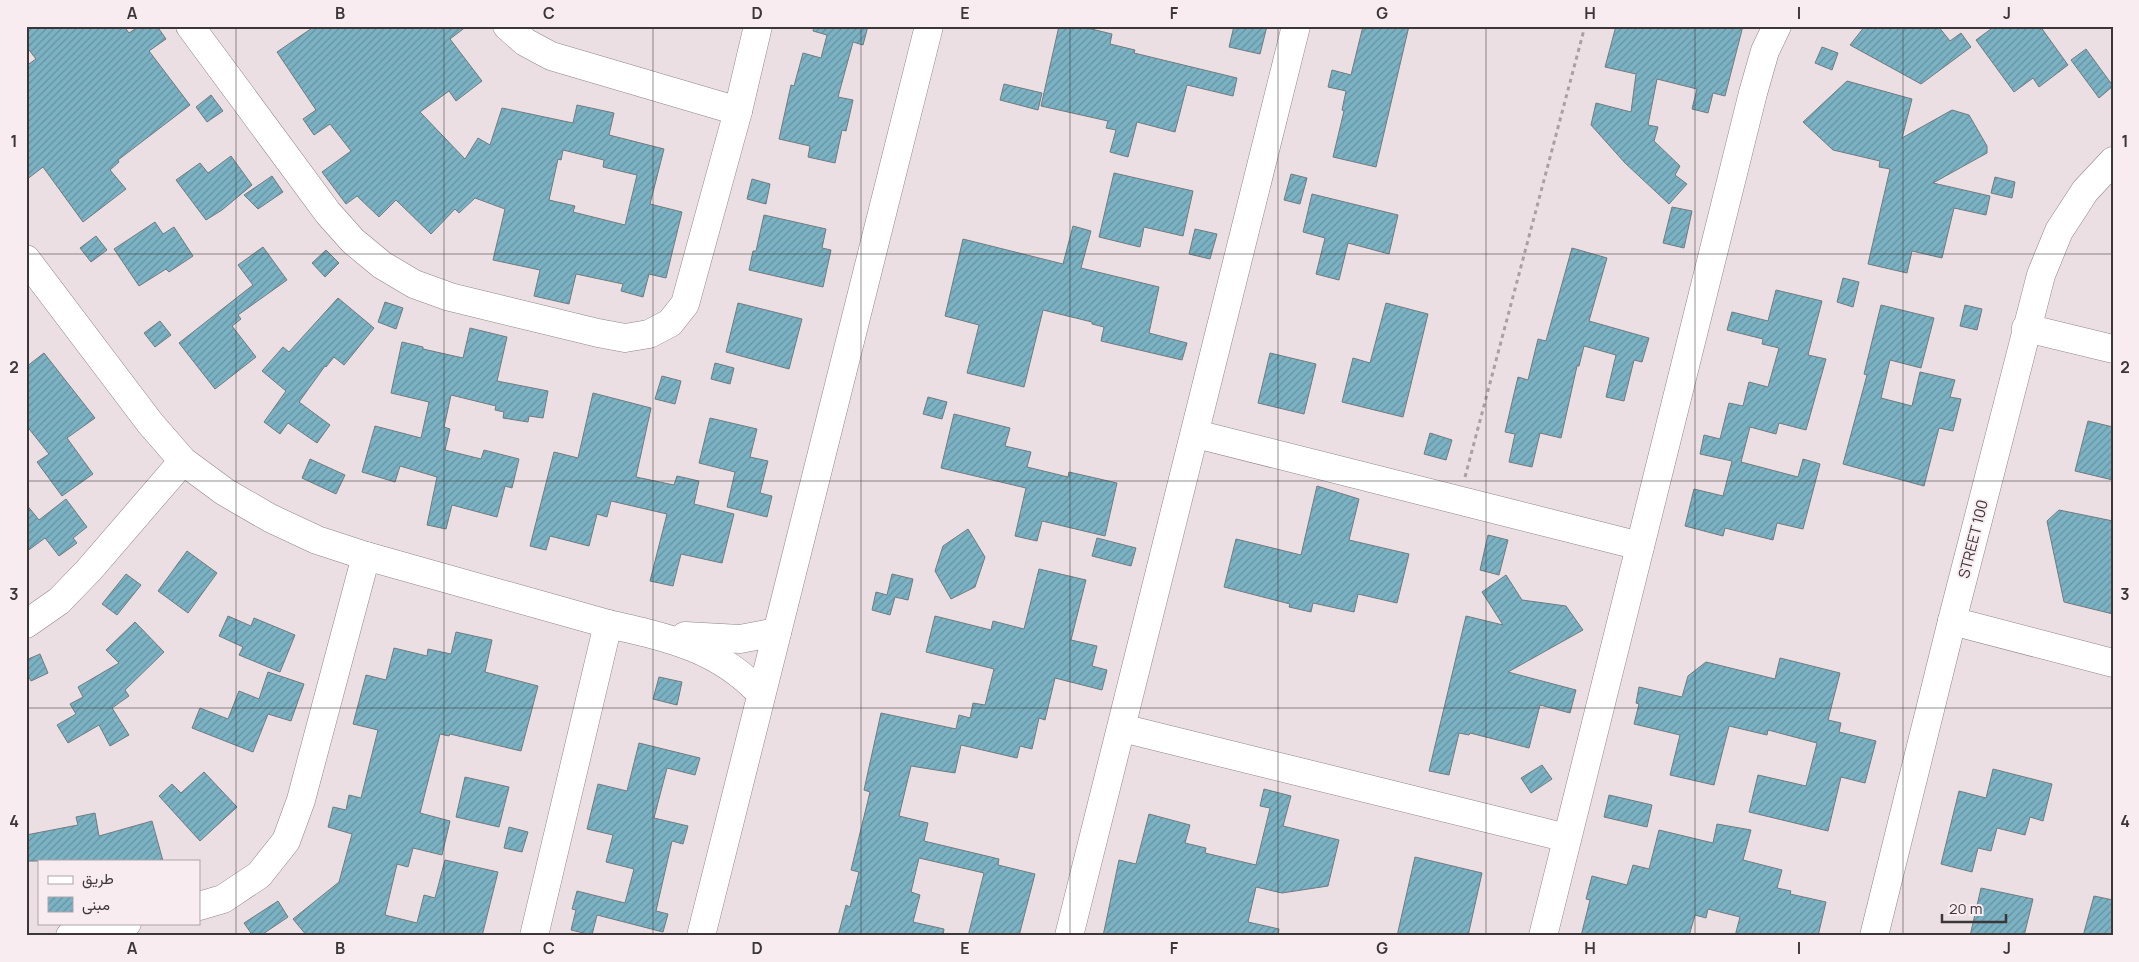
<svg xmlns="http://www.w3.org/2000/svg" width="2139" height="962" viewBox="0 0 2139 962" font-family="Manrope,Vazirmatn,sans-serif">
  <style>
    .building { fill: url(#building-hatch); stroke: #707b7f; fill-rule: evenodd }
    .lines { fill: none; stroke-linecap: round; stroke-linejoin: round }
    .minor-casing { stroke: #908588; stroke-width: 29 }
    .path { stroke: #aaa0a3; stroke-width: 3; stroke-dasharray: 4 4; stroke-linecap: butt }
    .minor { stroke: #fff; stroke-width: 28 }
    .grid { fill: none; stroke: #3b3638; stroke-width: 1; stroke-opacity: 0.55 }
    .labels { text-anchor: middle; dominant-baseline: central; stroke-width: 4; stroke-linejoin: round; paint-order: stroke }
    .street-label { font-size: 15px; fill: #3b3638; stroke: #f9ecf0 }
    .neatline { fill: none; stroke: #3b3638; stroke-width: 2 }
    .grid-label { font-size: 16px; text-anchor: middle; font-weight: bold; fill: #3b3638 }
  </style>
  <defs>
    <pattern id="building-hatch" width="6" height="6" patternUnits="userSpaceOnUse" patternTransform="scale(1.25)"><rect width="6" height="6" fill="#7bb2c4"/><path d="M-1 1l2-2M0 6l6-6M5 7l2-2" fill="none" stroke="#6692a0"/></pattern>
  </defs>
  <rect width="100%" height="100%" fill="#ecdfe3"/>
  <!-- building -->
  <g class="building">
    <path d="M26,26h98l5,7 10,-7h18l9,13 -17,12 41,54 -72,55 1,2 -9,8 16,19 -43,33 -40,-55 -17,13v-114l10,-7 -10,-13z"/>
    <path d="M315,26h152l-17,13 32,42 -26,20 -7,-10 -29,21 45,47 13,-21 12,7 12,-37 71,15 4,-18 37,8 -5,22 55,14 -14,55 32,8 -16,66 -17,-4 -6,23 -22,-6 2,-7 -47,-10 -7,30 -35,-8 6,-26 -47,-10 12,-51 -30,-11 -16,15 -4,-4 -24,25 -35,-34 -17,17 -22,-21 -11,8 -24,-32 29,-21 -21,-27 -16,11 -11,-16 13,-9 -39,-58zM563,150l41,10 -1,7 34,8 -12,50 -52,-13 2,-6 -26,-6 9,-41 3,1z"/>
    <path d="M814,26h54l-5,19 -10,-3 -15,55 15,3 -7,31 -4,-1 -7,33 -27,-6 2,-11 -31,-7 12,-54 3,1 9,-33 18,5 6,-23 -14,-4z"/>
    <path d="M1059,26h20l33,8 -2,10 25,6 -1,3 103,25 -4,18 -46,-11 -12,47 -38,-10 -9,35 -18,-5 6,-22 -10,-2 2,-7 -67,-15z"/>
    <path d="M1234,26h33l-7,28 -31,-7z"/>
    <path d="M1363,26h46l-33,141 -43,-10 11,-46 -2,-1 4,-19 -18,-4 4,-17 19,5z"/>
    <path d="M1616,26h127l-18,70 -12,-3 -5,20 -16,-4 5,-20 -40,-10 -9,46 10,2 -4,14 26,25 -5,9 12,9 -18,20 -44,-41 -34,-38 5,-22 35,9 5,-38 -31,-7z"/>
    <path d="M1865,26h73l12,15 11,-8 10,14 -50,37 -71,-39z"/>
    <path d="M1995,26h45l28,39 -29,22 -6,-9 -19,14 -38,-52z"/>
    <path d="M1822,47l16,6 -6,17 -17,-7z"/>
    <path d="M2086,49l27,37 -14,12 -28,-38z"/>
    <path d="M1847,81l65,18 -10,39 50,-28 17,5 18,31v7l-54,30 57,13 -4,19 -32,-7 -12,50 -30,-7 -5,22 -39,-9 22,-95 -11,-2 1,-6 -47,-11 -30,-28z"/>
    <path d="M1004,84l38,9 -4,17 -38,-10z"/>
    <path d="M211,95l12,16 -16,11 -11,-15z"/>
    <path d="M231,156l21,29 -30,25 -16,10 -30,-40 24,-17 8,10z"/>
    <path d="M1114,173l79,18 -10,45 -39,-9 -4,20 -41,-10z"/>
    <path d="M1291,174l16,4 -7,26 -16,-4z"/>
    <path d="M272,176l11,16 -25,17 -14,-14z"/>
    <path d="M1995,177l20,5 -3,16 -21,-5z"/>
    <path d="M752,179l18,5 -4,20 -19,-5z"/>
    <path d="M1312,194l86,21 -9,39 -41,-11 -9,37 -23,-6 9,-36 -22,-6z"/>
    <path d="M1672,207l20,4 -8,37 -21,-5z"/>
    <path d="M764,215l62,14 -4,19 9,2 -8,37 -74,-17 4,-19h3z"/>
    <path d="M155,222l8,12 11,-7 19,29 -24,16 -3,-3 -27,17 -25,-37z"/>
    <path d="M1073,226l18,5 -10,37 78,19 -10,46 38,10 -5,17 -81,-19 3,-14 -12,-3v-2l-49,-12 -19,77 -57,-14 12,-48 -34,-9 18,-77 100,25z"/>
    <path d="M1195,229l22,5 -7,25 -21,-5z"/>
    <path d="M96,236l11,14 -16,12 -11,-14z"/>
    <path d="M263,247l24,33 -49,35 3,4 -9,7 24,31 -41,32 -36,-46 74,-58 -15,-20z"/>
    <path d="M1572,248l35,10 -18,63 60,17 -7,24 -8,-2 -10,41 -18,-4 10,-42 -32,-9 -5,20h-2l-16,72 -21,-5 -8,34 -23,-5 6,-28 -10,-2 13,-55 10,3 10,-41 8,2z"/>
    <path d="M326,250l13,13 -14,14 -13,-14z"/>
    <path d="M1843,278l16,4 -6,25 -16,-5z"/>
    <path d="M1776,290l46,11 -14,54 18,4 -20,71 -27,-7 -3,11 -26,-7 -9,35 57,15 5,-18 17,5 -17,65 -26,-6 -4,17 -48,-12 -2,8 -38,-10 9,-37 29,7 9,-35 -32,-7 4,-19 16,4 9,-36 14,3 6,-24 19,5 11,-39 -17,-4 1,-5 -36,-9 5,-18 36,9z"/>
    <path d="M338,298l36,30 -30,37 -10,-8 -8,10 -1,-1 -26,36 31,23 -13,18 -29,-20 -8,11 -16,-12 22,-31 -24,-20 21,-24 6,5z"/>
    <path d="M385,302l18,6 -7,21 -18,-7z"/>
    <path d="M738,303l64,16 -13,50 -63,-17z"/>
    <path d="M1386,303l42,11 -25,103 -61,-15 11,-44 17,5z"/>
    <path d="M1881,305l53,13 -13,50 -31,-8 -9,38 31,8 8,-34 35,8 -5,17 11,2 -8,32 -14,-3 -15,58 -81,-22 24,-89 -3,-1z"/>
    <path d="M1965,305l17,4 -5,21 -17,-4z"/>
    <path d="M160,321l11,14 -16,12 -11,-14z"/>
    <path d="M470,328l37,9 -10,44 51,10 -5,27 -14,-2 -1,6 -25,-4 1,-6 -9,-2 1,-4 -45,-11 -7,32 6,2 -5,21 36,9 3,-9 35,9 -7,29 -7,-2 -8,31 -45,-12 -6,24 -19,-4 10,-48 -37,-11 -5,16 -33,-10 13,-46 46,12 8,-36 -38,-9 11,-51 21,5v2l40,9z"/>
    <path d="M44,353l51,65 -28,20 26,36 -31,22 -25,-34 12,-8 -23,-29v-58z"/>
    <path d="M1270,353l46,11 -12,50 -46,-11z"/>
    <path d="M715,363l19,5 -4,16 -19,-5z"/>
    <path d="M662,376l19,5 -6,23 -20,-5z"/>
    <path d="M593,393l58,15 -15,69 38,8 3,-9 22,5 -5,23 40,10 -12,49 -41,-9 -8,32 -23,-5 17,-67 -56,-13 -4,16 -10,-3 -8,32 -39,-10 -4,14 -16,-4 24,-94 24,6z"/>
    <path d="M928,397l19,5 -5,17 -19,-5z"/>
    <path d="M954,414l56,14 -5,18 26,6 -4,15 41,10 1,-5 48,11 -12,53 -63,-15 -5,20 -22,-5 11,-48 -85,-20z"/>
    <path d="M710,418l47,11 -7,28 18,4 -8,32 12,3 -5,21 -40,-10 8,-35 -36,-9z"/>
    <path d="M2088,421l25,6v53l-38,-9z"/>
    <path d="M1430,433l22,7 -6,20 -22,-6z"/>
    <path d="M310,459l35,16 -9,19 -34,-16z"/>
    <path d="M1317,486l42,13 -10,41 60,14 -12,49 -39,-9 -4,18 -41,-9 -2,9 -22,-5 1,-3 -66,-17 12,-48 65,16z"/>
    <path d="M66,499l21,28 -14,11 4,5 -18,13 -14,-18 -19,14v-48l13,16z"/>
    <path d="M2059,510l54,11v93l-49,-12 -17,-81z"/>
    <path d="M968,529l17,28 -10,30 -24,12 -16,-28 8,-25z"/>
    <path d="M1488,535l20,5 -9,35 -19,-5z"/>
    <path d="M1097,538l39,10 -5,18 -39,-10z"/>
    <path d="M187,551l30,22 -29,40 -30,-22z"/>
    <path d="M1039,569l47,11 -15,60 26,6 -5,20 15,4 -5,20 -47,-12 -10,42 -6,-2 -7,31 -12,-3 -3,12 -56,-13 -6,28 -44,-7 -12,50 29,7 -4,18 75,18 -1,6 37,9 -16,62h-51l16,-63 -65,-15 -8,34 9,3 -7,27 31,7 -1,7h-105l8,-31 4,2 9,-35 -8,-2 19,-78 -6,-2 17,-77 75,16 3,-14 11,3 3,-15 12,2 9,-36 -68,-17 9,-36 56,14 2,-9 31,8z"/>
    <path d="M126,574l15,11 -24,30 -15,-11z"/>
    <path d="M892,574l21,5 -5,21 -13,-3 -5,18 -18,-5 4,-18 11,3z"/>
    <path d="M1506,575l16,25 44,6 17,24 -75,42 68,18 -6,23 -30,-8 -11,43 -59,-15 -1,2 -10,-2 -10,42 -20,-4 37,-155 37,9 -21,-33z"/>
    <path d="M228,616l23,10 3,-8 41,17 -15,37 -41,-17 4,-8 -24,-11z"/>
    <path d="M135,622l29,30 -39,38 4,6 -17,12 17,27 -19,11 -11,-21 -31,18 -11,-18 19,-11 -6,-10 13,-7 -5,-10 41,-24 -13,-13z"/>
    <path d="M456,632l36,8 -7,32 53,14 -17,65 -71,-17 -1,2 -9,-2 -20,79 30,8 -8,34 -29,-7 -5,19 -11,-3 -12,51 32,8 7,-28 11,3 10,-38 53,12 -16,64h-175l-14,-17 46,-37 13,-48 -24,-7 5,-20 13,3 3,-15 12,3 17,-68 -25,-6 13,-49 20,5 8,-32 33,8 1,-7 23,5z"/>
    <path d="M40,654l8,19 -17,8 -5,-9v-12z"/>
    <path d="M1780,658l60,15 -12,47 13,3 -2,9 37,9 -11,42 -24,-6 -13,54 -79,-19 9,-37 48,11 11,-43 -49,-13 -1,5 -38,-9 -15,59 -44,-10 10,-40 -46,-11 5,-20 -3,-1 3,-16 43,10 6,-21 18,-14 69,17z"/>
    <path d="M268,672l36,12 -13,37 -23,-7 -15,38 -61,-24 8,-20 28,11 11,-28 20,8z"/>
    <path d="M659,677l23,5 -5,23 -24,-6z"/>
    <path d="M639,743l61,15 -5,17 -28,-7 -13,50 34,8 -5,18 -11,-3 -16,70 12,3 -5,18 -66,-17 -5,20 -21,-5 5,-20 -4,-1 5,-18 48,12 9,-34 -28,-7 7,-27 -26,-6 11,-45 29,7z"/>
    <path d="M1542,765l10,14 -21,14 -10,-15z"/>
    <path d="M1993,769l59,15 -9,37 -13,-4 -5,18 -28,-7 -6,23 -13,-3 -6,24 -31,-8 18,-73 27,7z"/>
    <path d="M204,772l33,35 -37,34 -41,-45 13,-12 9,9z"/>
    <path d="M465,777l44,10 -10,40 -43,-10z"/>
    <path d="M1264,789l27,7 -8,30 56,14 -11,46 -46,7 -26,-6 -8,35 31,7 -1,7h-175l16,-76 17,4 13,-50 41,11 -5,18 21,5 -1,5 51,12 14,-57 -10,-2z"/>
    <path d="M1609,795l43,10 -5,22 -43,-10z"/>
    <path d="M95,813l4,23 53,-15 11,40h-137v-26l52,-10 -2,-8z"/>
    <path d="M1717,824l34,6 -8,30 39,10 -5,18 14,3 -1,3 36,8 -8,34h-83l5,-19 -32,-8 -2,9 -11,-3 -6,21h-108l9,-36 -4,-1 6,-23 35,9 6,-20 16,4 10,-39 54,13z"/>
    <path d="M509,827l19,5 -6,20 -18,-4z"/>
    <path d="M1415,857l67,16 -14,63h-71z"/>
    <path d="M1981,888l52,11 -9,37h-54z"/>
    <path d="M2094,896l19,4v36h-30z"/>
    <path d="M278,901l10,16 -28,19h-7l-9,-13z"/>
  </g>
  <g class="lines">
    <!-- minor casing -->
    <g class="minor-casing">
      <g id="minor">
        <path d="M190,26l138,187 25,28 29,24 32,19 36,13 148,36 27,5 24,-4 21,-11 15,-19 53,-193 20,-85"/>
        <path d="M507,26l18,16 26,14 187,55"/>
        <path d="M26,259l124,164 33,38 42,31 45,26 47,22 49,16 242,68c58,13 111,24 153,70"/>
        <path d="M2026,328l87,21"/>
        <path d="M1196,434l444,112"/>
        <path d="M1952,621l161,42"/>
        <path d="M26,624l33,-23 30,-31 94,-109"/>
        <path d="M685,636l55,3 37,-7"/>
        <path d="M1122,728l445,110"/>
        <path d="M199,906l24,-7 36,-24 27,-34 15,-41 65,-244"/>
        <path d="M70,936l57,-13"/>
        <path d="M534,936l74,-312"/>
        <path d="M701,936l228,-910"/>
        <path d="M1069,936l227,-910"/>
        <path d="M1543,936l210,-843 12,-42 12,-25"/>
        <path d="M1874,936l78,-315 89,-346 18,-44 26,-40 28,-30"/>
      </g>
    </g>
    <!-- path -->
    <path class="path" d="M1465,477l120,-451"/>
    <!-- minor -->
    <use href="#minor" class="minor"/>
  </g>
  <!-- grid -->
  <path class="grid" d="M236,26v910M444,26v910M653,26v910M861,26v910M1070,26v910M1278,26v910M1486,26v910M1695,26v910M1903,26v910M26,254h2087M26,481h2087M26,708h2087"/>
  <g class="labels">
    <!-- street labels -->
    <g class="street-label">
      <text transform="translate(1973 539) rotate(-76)">STREET 100</text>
    </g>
  </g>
  <!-- border -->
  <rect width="2139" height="962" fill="none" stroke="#f9ecf0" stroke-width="55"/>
  <!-- legend -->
  <rect x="38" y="860" width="162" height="65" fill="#f9ecf0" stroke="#ada3a6"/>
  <rect x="48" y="876" width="25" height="8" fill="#ffffff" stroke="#ada3a6"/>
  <text x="82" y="884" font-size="15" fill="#3b3638">طريق</text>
  <rect x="48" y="897" width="25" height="15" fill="url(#building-hatch)" stroke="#ada3a6"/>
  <text x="82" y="910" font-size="15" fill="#3b3638">مبنى</text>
  <!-- scale -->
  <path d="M1942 914v8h64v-8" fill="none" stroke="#3b3638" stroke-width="2.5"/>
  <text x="1949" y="914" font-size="15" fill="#3b3638" stroke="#f9ecf0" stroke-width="4" paint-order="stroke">20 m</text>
  <rect x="28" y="28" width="2084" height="906" class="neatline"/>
  <g class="grid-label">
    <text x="132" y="19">A</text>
    <text x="340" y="19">B</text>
    <text x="549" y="19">C</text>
    <text x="757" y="19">D</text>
    <text x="965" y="19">E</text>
    <text x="1174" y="19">F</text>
    <text x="1382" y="19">G</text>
    <text x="1590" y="19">H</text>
    <text x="1799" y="19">I</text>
    <text x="2007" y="19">J</text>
    <text x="14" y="147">1</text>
    <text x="2125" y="147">1</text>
    <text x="14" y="373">2</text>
    <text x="2125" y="373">2</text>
    <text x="14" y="600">3</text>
    <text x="2125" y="600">3</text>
    <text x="14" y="827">4</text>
    <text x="2125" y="827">4</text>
    <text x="132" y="954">A</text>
    <text x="340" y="954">B</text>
    <text x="549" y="954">C</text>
    <text x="757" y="954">D</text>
    <text x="965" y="954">E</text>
    <text x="1174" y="954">F</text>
    <text x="1382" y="954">G</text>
    <text x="1590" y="954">H</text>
    <text x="1799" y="954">I</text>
    <text x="2007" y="954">J</text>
  </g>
</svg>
